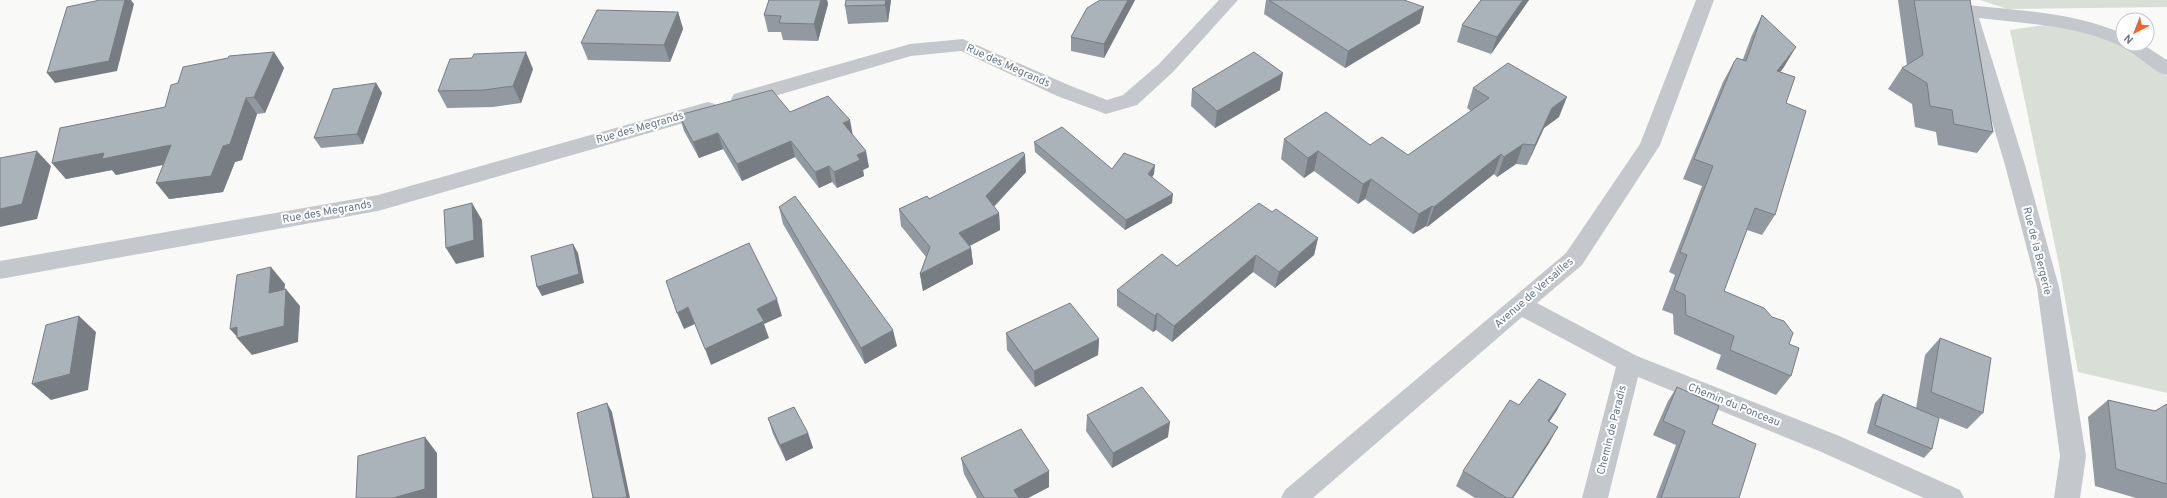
<svg xmlns="http://www.w3.org/2000/svg" width="2167" height="498" viewBox="0 0 2167 498" font-family="Overpass,sans-serif">
  <style>
    .green { fill: #d9dfd6 }
    .lines { fill: none; stroke-linecap: round; stroke-linejoin: round }
    .street { fill: #c4c8cd; fill-rule: evenodd }
    .wall { fill: #9299a0 }
    .shaded-wall { fill: #777d82 }
    .building { fill: #aab2ba; stroke: #777d82 }
    .labels { text-anchor: middle; dominant-baseline: central; stroke-width: 4; stroke-linejoin: round; paint-order: stroke }
    .street-label { font-size: 11px; fill: #677789; stroke: #fff }
  </style>
  <rect width="100%" height="100%" fill="#f9faf7"/>
  <!-- green -->
  <g class="green">
    <path d="M1980,0h187v7l-160,2z"/>
    <path d="M2052,24l47,5 68,47v317l-89,-21 -19,-107 -49,-235z"/>
  </g>
  <g class="lines">
    <!-- street -->
    <g class="street">
      <path d="M1219,0h19l-65,72 -36,33 -31,9 -49,-18 -96,-45 -50,5 -170,50 -7,-2 -3,-5 3,-5 176,-50 53,-5 108,47 36,14 16,-5 36,-31z"/>
      <path d="M1696,0h18l-54,145 -78,120 -45,38 100,53 200,79 123,55 4,8h-40l-105,-47 -181,-74 -30,121h-26l34,-131 -94,-50 -209,181h-32l4,-8 281,-237 74,-109z"/>
      <path d="M1968,5c52,6 106,7 155,29v10h19l25,16v15l-7,-2c-13,-8 -27,-21 -40,-27 -45,-21 -92,-22 -141,-28l46,147 34,122 27,169 -6,42h-26l6,-42 -23,-169 -32,-122 -46,-154 3,-4z"/>
      <path d="M708,102l7,2 3,5 -3,5 -337,97 -378,68v-18l378,-66z"/>
    </g>
  </g>
  <!-- wall -->
  <g class="wall">
    <path d="M769,0h58l1,4 -10,37 -35,-1 -2,-8h-13l-4,-17z"/>
    <path d="M891,0l-3,22 -40,2 -3,-18z"/>
    <path d="M1100,0h35l-31,58 -33,-7v-14z"/>
    <path d="M1266,0h138l16,23 -75,45 -81,-54z"/>
    <path d="M1481,0h48l-38,54 -34,-12 5,-17z"/>
    <path d="M1898,0h72l23,132 -16,21 -39,-8 -2,-13 -21,-5 -3,-23 -24,-15 14,-21 5,-3z"/>
    <path d="M678,12l5,17 -13,33 -82,-2 -7,-17z"/>
    <path d="M1762,15l22,52 -4,5 6,31 -11,112 -13,20 -15,-5 -23,61 65,53 2,32 -15,19 -60,-26 5,-14 -47,-21 -1,-20 -11,-4 13,-35 -6,-3 33,-86 -19,-7 40,-97 11,-20 9,-3 9,-24z"/>
    <path d="M274,52l10,16 -19,45 -8,1 -15,46 -7,2 -12,30 -54,7 -6,-34 -47,10 -4,-5 -46,9 -14,-16 113,-56 13,-24z"/>
    <path d="M533,69l-12,34 -28,4 -46,1 -9,-17z"/>
    <path d="M376,83l6,10 -19,51 -42,4 -7,-10z"/>
    <path d="M1473,88l86,29 -15,11 -17,37 -11,-1 -19,13 -3,-3 -67,53 -1,-1 -13,8 -48,-35 -7,5 -44,-33 -10,7 -23,-19 3,-20 86,6 38,10 63,-44 -4,-3z"/>
    <path d="M1192,89l88,1 -65,38 -24,-22z"/>
    <path d="M790,112l62,22 17,33 -6,3 1,6 -27,12 -5,-6 -13,6 -24,-31 -53,24 -19,-32 -24,9 -15,-27 -5,-16z"/>
    <path d="M1034,142l78,27 42,5 -2,3 20,26 -47,27 -90,-78z"/>
    <path d="M1026,172l-32,35 5,6 1,17 -30,16 1,2 2,16 -50,27 -3,-17 6,-17 -25,-31 -2,-17 30,-10z"/>
    <path d="M779,207l118,139 -32,18 -82,-140z"/>
    <path d="M1272,212l46,26 -4,17 -39,33 -22,-16 -81,70 -16,-12 -3,2 -36,-26v-16l60,-24z"/>
    <path d="M1006,333l93,6 -1,16 -63,32 -28,-37z"/>
    <path d="M1940,338l43,75 -16,16 -40,-16 5,36 -8,9 -57,-25 8,-30 8,-9 33,14 9,-53z"/>
    <path d="M1677,387l35,37 27,74h-83l20,-53 -23,-10 15,-34z"/>
    <path d="M2108,400l47,11 12,-7v94h-31l-41,-12 -7,-69z"/>
    <path d="M1519,405l38,5 -8,12v21l-36,55h-38l-19,-12 7,-15z"/>
    <path d="M1087,415l81,22 -56,31 -26,-37z"/>
    <path d="M768,418l40,15 5,15 -27,13 -13,-27z"/>
    <path d="M961,458l88,13v16l-21,11h-51l-13,-24z"/>
  </g>
  <!-- shaded-wall -->
  <g class="shaded-wall">
    <path d="M125,0h6l3,4 -17,67 -62,12 -8,-10z"/>
    <path d="M821,0h6l1,4 -10,37 -4,-17z"/>
    <path d="M886,0h5l-3,22 -3,-17z"/>
    <path d="M1128,0h7l-31,58v-14z"/>
    <path d="M1523,0h6l-38,54 6,-17z"/>
    <path d="M1424,7l-4,16 -75,45 3,-17z"/>
    <path d="M678,12l5,17 -13,33 -6,-17z"/>
    <path d="M1796,47l-12,20 -19,24 12,-20z"/>
    <path d="M274,52l10,16 -19,45 -11,-16z"/>
    <path d="M526,52l7,17 -12,34 -8,-17z"/>
    <path d="M1283,73l-3,17 -65,38 2,-17z"/>
    <path d="M376,83l6,10 -19,51 -6,-10z"/>
    <path d="M1567,97l-8,20 -15,11 -17,37 8,-20 17,-37z"/>
    <path d="M246,98l11,16 -15,46 -7,2 -12,30 -54,7 -13,-16 67,-37z"/>
    <path d="M850,120l3,16 -10,-13z"/>
    <path d="M718,133l5,16 -24,9 -6,-16z"/>
    <path d="M791,141l4,16 -53,24 -5,-17z"/>
    <path d="M1523,144l-7,20 -19,13 7,-20z"/>
    <path d="M171,145l13,15 -68,15 -4,-5 -46,9 -14,-16 52,-10z"/>
    <path d="M37,151l14,15 -14,53 -37,8v-18z"/>
    <path d="M866,151l3,16 -6,3 1,6 -27,12 -3,-16 23,-17z"/>
    <path d="M1318,151l-4,20 -10,7 4,-20z"/>
    <path d="M1501,154l-7,20 -67,53 7,-20z"/>
    <path d="M1025,155l1,17 -39,41 -1,-17z"/>
    <path d="M1155,165l-1,9 -6,9v-9z"/>
    <path d="M829,166l3,16 -13,6 -4,-16z"/>
    <path d="M1371,179l-6,20 -7,5 5,-20z"/>
    <path d="M1173,194l-1,9 -47,27 1,-10z"/>
    <path d="M472,203l10,17 2,37 -28,7 -10,-16z"/>
    <path d="M1432,206l-6,20 -13,8 6,-20z"/>
    <path d="M999,213l1,17 -39,20 -2,-17z"/>
    <path d="M1318,238l-4,17 -39,33 4,-16z"/>
    <path d="M573,244l5,9 6,30 -42,13 -5,-9z"/>
    <path d="M971,248l2,16 -50,27 -3,-17z"/>
    <path d="M1256,255l-3,17 -81,70 2,-16z"/>
    <path d="M271,267l14,17 -2,26 -14,-17z"/>
    <path d="M286,289l14,17 -2,36 -46,13 -15,-17h1l-8,-9 7,-2z"/>
    <path d="M777,299l5,17 -18,8 5,14 -58,27 -6,-16 52,-40z"/>
    <path d="M688,307l7,17 -11,5 -7,-16z"/>
    <path d="M1157,313l-1,17 -3,2 2,-16z"/>
    <path d="M79,316l17,16 -8,58 -37,10 -19,-16z"/>
    <path d="M893,330l4,16 -32,18 -4,-16z"/>
    <path d="M1099,339l-1,16 -63,32 -1,-16z"/>
    <path d="M1566,394l-9,16 -18,27 9,-16z"/>
    <path d="M607,403l5,9 18,86h-7z"/>
    <path d="M1170,422l-2,15 -56,31 1,-15z"/>
    <path d="M1558,427l-9,16 -36,55h-1z"/>
    <path d="M808,433l5,15 -27,13 -6,-16z"/>
    <path d="M425,437l12,16v45h-44z"/>
    <path d="M1049,471v16l-21,11h-13l-1,-8z"/>
  </g>
  <!-- building -->
  <g class="building">
    <path d="M100,0h25l-16,61 -62,12 20,-66z"/>
    <path d="M769,0h52l-7,24 -35,-1 2,-7 -17,-1z"/>
    <path d="M846,0h40l-1,5 -40,1z"/>
    <path d="M1100,0h28l-24,44 -33,-7 16,-29z"/>
    <path d="M1269,0h135l20,7 -76,44z"/>
    <path d="M1481,0h42l-26,37 -35,-12z"/>
    <path d="M1914,0h56l23,132 -39,-8 -2,-14 -22,-4 -3,-23 -25,-15 21,-13z"/>
    <path d="M597,10l81,2 -14,33 -83,-2z"/>
    <path d="M1762,15l34,32 -19,24 18,6 -9,26 20,8 -31,104 -20,-7 -31,83 40,17 8,9 12,4 9,12 -4,11 10,4 -8,28 -61,-26 4,-14 -48,-21 -1,-20 -11,-5 13,-35 -7,-3 33,-86 -19,-7 40,-97 3,-4 9,3z"/>
    <path d="M274,52l-20,45 -8,1 -16,46 -7,2 -12,30 -55,7 15,-38 -69,14 2,-6 -52,10 8,-35 105,-21 6,-22 7,-2 5,-16 45,-9 1,-2z"/>
    <path d="M526,52l-13,34 -29,4 -46,1 12,-32 22,-1 2,-4z"/>
    <path d="M1254,52l29,21 -66,38 -25,-22z"/>
    <path d="M1508,63l59,34 -15,11 -17,37 -12,-1 -19,13 -3,-3 -67,53 -2,-1 -13,8 -48,-35 -8,5 -45,-33 -10,7 -24,-19 42,-27 44,33 12,-8 26,18 81,-57 -16,-10z"/>
    <path d="M376,83l-19,51 -43,4 19,-49z"/>
    <path d="M772,90l18,22 38,-16 22,24 -7,3 23,28 -9,4 3,5 -26,12 -5,-6 -14,6 -24,-31 -54,23 -19,-31 -25,9 -14,-27z"/>
    <path d="M1062,127l50,42 12,-16 31,12 -7,9 25,20 -47,26 -92,-78z"/>
    <path d="M37,151l-15,53 -22,5v-51z"/>
    <path d="M1023,152l2,3 -39,41 13,17 -40,20 12,15 -51,26 10,-27 -31,-38 28,-13 2,3z"/>
    <path d="M795,196l98,134 -32,18 -82,-141z"/>
    <path d="M472,203l2,37 -28,8 -2,-38z"/>
    <path d="M1259,203l13,9 4,-3 42,29 -39,34 -23,-17 -82,71 -17,-13 -2,3 -38,-26 45,-36 15,12z"/>
    <path d="M749,243l28,56 -20,10 7,12 -59,28 -17,-42 -11,6 -11,-32z"/>
    <path d="M573,244l6,30 -42,13 -6,-31z"/>
    <path d="M271,267l-2,26 17,-4 -2,37 -47,12v-11l-7,2 7,-54z"/>
    <path d="M1070,303l29,36 -65,32 -28,-38z"/>
    <path d="M79,316l-9,58 -38,10 14,-59z"/>
    <path d="M1940,338l51,20 -8,55 -52,-21z"/>
    <path d="M1539,379l27,15 -18,27 10,6 -46,71h-5l-44,-27 47,-71 9,5z"/>
    <path d="M1142,387l28,35 -57,31 -26,-38z"/>
    <path d="M1677,387l42,19 -7,18 44,20 -17,54h-78l24,-67 -22,-10z"/>
    <path d="M1883,394l56,24 -7,31 -57,-24z"/>
    <path d="M2108,400l47,11 12,-7v80l-51,-15z"/>
    <path d="M607,403l20,94 -4,1h-30l-16,-85z"/>
    <path d="M794,407l14,26 -28,12 -12,-27z"/>
    <path d="M1021,429l28,42 -35,19 5,8h-35l-23,-40z"/>
    <path d="M425,437v52l-32,9h-37l2,-42z"/>
  </g>
  <g class="labels">
    <!-- street labels -->
    <g class="street-label">
      <text transform="translate(1008 66) rotate(24)">Rue des Megrands</text>
      <text transform="translate(640 128) rotate(-16)">Rue des Megrands</text>
      <text transform="translate(327 212) rotate(-10)">Rue des Megrands</text>
      <text transform="translate(2037 251) rotate(76)">Rue de la Bergerie</text>
      <text transform="translate(1534 293) rotate(-41)">Avenue de Versailles</text>
      <text transform="translate(1734 405) rotate(22)">Chemin du Ponceau</text>
      <text transform="translate(1612 430) rotate(-76)">Chemin de Paradis</text>
    </g>
  </g>
  <!-- north arrow -->
  <g transform="translate(2135 32) rotate(222)"><circle r="19" fill="#ffffff" stroke="#c2c9d0"/>
  <path d="M0-3L7 15L0 10L-7 15Z" fill="#ea6727"/>
  <text y="-6" font-size="11" font-weight="bold" text-anchor="middle" fill="#677789">N</text>
  </g>
</svg>
